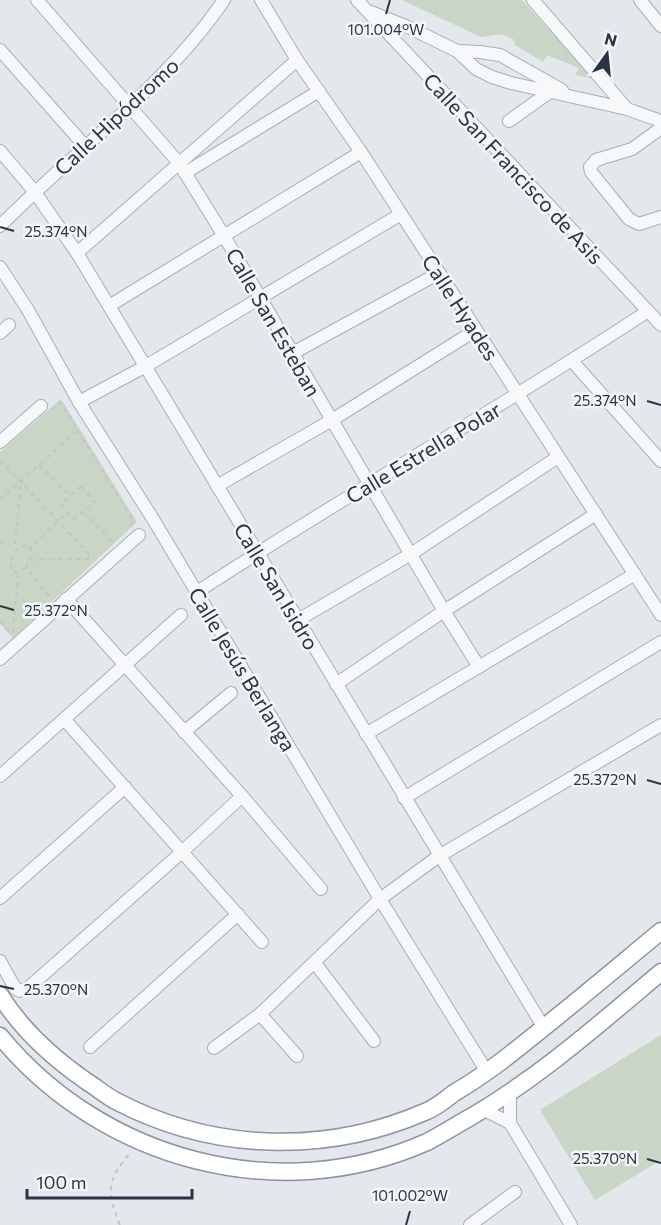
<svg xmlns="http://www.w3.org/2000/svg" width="661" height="1225" viewBox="0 0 661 1225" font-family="Commissioner,sans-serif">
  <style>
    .green { fill: #c9d6c5 }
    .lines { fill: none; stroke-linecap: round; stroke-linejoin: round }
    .minor-casing { stroke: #a9aeb7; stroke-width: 14 }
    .highway-casing { stroke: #8b94a3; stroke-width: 19 }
    .path { stroke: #c2c5cb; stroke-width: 2; stroke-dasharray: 4.5 4.5; stroke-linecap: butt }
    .minor { stroke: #f7f8fa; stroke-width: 12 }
    .highway { stroke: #fff; stroke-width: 16 }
    .ticks { fill: none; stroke: #2b3445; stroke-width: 2 }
    .labels { text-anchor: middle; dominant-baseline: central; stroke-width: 5; stroke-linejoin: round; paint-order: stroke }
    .street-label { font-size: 21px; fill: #2b3445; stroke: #f4f6f9 }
    .ticks-label { font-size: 15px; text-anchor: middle; fill: #2b3445; stroke: #f4f6f9; stroke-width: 5; stroke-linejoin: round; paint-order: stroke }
  </style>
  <rect width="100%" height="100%" fill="#e4e7ec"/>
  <!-- green -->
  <g class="green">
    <path d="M402,0h120l72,79 -19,-4 4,-7 -32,-13 -4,7 -28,-17 -2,-6 -11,-5 -21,3z"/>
    <path d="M61,399l76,123 -124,116 -13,-14v-172z"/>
    <path d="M661,1035v125l-66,40 -55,-90z"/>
  </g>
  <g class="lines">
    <!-- minor casing -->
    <g class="minor-casing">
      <g id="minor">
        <path d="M37,0l142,163 45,73 220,375 35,56"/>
        <path d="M261,0l36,60 64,92 300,463"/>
        <path d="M357,0l304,325"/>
        <path d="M533,0l94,109"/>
        <path d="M640,0l21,26"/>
        <path d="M371,12l37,15 49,24 19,18 16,8 19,6 116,26 34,12"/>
        <path d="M0,50l85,96"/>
        <path d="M457,51l23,1 20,3 62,35"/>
        <path d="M509,121l45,-32"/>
        <path d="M661,128l-29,21 -36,11 -6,7 1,5 38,47 10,5 22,-7"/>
        <path d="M0,151l34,40 43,62 467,775"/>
        <path d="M185,173l134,-82"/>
        <path d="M0,226c74,-75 164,-138 224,-226"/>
        <path d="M77,253l220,-193"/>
        <path d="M0,267l28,43 51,92 74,117 227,380 107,173"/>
        <path d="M109,306l252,-154"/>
        <path d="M0,333l9,-8"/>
        <path d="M293,353l146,-80"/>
        <path d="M572,361l89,100"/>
        <path d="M79,402l67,-36 255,-152"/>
        <path d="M0,442l41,-36"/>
        <path d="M217,486l115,-66 144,-90"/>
        <path d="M197,592c148,-97 303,-183 451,-281"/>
        <path d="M66,599l176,197 79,93"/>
        <path d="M298,620l113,-66 147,-97"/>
        <path d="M0,659l139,-124"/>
        <path d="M336,684l108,-73 152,-97"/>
        <path d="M64,719l198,223"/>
        <path d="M184,732l47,-39"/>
        <path d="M366,734l269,-160"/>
        <path d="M0,776l181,-161"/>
        <path d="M404,798l257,-156"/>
        <path d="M0,898l125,-111"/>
        <path d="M0,961l15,27 5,3 8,-3 154,-136 60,-56"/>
        <path d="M315,963l59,78"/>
        <path d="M260,1014l37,42"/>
        <path d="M90,1047l148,-133"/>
        <path d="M214,1048l46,-34 120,-115 59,-43 222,-131"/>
        <path d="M510,1093v30l61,102"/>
        <path d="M484,1110l26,13"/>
        <path d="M470,1225l45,-33"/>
      </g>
    </g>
    <!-- highway casing -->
    <g class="highway-casing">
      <g id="highway">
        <path d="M0,995c21,34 53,63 86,86 10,6 20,15 30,20 97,51 211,54 311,10 10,-4 19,-12 27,-18 17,-10 33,-21 49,-33 54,-42 106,-86 158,-129"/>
        <path d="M0,1036c102,124 278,172 427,106 12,-6 23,-13 35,-20 73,-41 135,-96 199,-150"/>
      </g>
    </g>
    <!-- path -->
    <g class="path">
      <path d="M52,410l8,-8 74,120 -5,5"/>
      <path d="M0,460l94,99"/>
      <path d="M39,465l31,31"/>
      <path d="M81,486l14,16 -21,17 -13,-14z"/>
      <path d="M0,500l78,-70"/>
      <path d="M83,512l30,30"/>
      <path d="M0,541l6,7"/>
      <path d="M15,544l6,-63"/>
      <path d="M28,550l39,-37"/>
      <path d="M31,560l63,-1"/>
      <path d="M26,568l-13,5c-13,-24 33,-46 13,-5l26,31"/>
      <path d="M0,621l11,13"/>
      <path d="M13,632l5,-59"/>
      <path d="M120,1225c-14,-33 -13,-46 11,-73"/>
    </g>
    <!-- minor -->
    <use href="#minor" class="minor"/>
    <!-- highway -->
    <use href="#highway" class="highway"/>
  </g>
  <!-- ticks -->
  <path class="ticks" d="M386,14l4,-14M0,227l14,4M647,401l14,4M0,606l14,4M647,780l14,4M0,986l14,3M647,1159l14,4M406,1225l4,-14"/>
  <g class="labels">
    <!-- street labels -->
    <g class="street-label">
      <text transform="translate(116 116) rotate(-43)">Calle Hipódromo</text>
      <text transform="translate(514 168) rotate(47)">Calle San Francisco de Asis</text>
      <text transform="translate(461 307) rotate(57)">Calle Hyades</text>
      <text transform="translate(274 322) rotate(60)">Calle San Esteban</text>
      <text transform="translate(423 452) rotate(-31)">Calle Estrella Polar</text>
      <text transform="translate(277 586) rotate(59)">Calle San Isidro</text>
      <text transform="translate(243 669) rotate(59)">Calle Jesús Berlanga</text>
    </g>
  </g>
  <g class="ticks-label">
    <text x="386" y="35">101.004°W</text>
    <text x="56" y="237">25.374°N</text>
    <text x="605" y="406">25.374°N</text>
    <text x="56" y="616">25.372°N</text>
    <text x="605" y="785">25.372°N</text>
    <text x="56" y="995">25.370°N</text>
    <text x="605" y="1164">25.370°N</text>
    <text x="410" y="1201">101.002°W</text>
  </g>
  <!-- north arrow -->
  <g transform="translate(607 54) rotate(15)" stroke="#f4f6f9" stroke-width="4.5" paint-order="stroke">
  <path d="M0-4.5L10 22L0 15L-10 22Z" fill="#2b3445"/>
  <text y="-9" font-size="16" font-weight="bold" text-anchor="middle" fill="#2b3445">N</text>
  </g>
  <!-- scale -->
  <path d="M27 1189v9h165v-9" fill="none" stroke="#2b3445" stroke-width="3"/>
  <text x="36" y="1189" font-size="18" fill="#2b3445" stroke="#f4f6f9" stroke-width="4.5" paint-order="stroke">100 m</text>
</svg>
